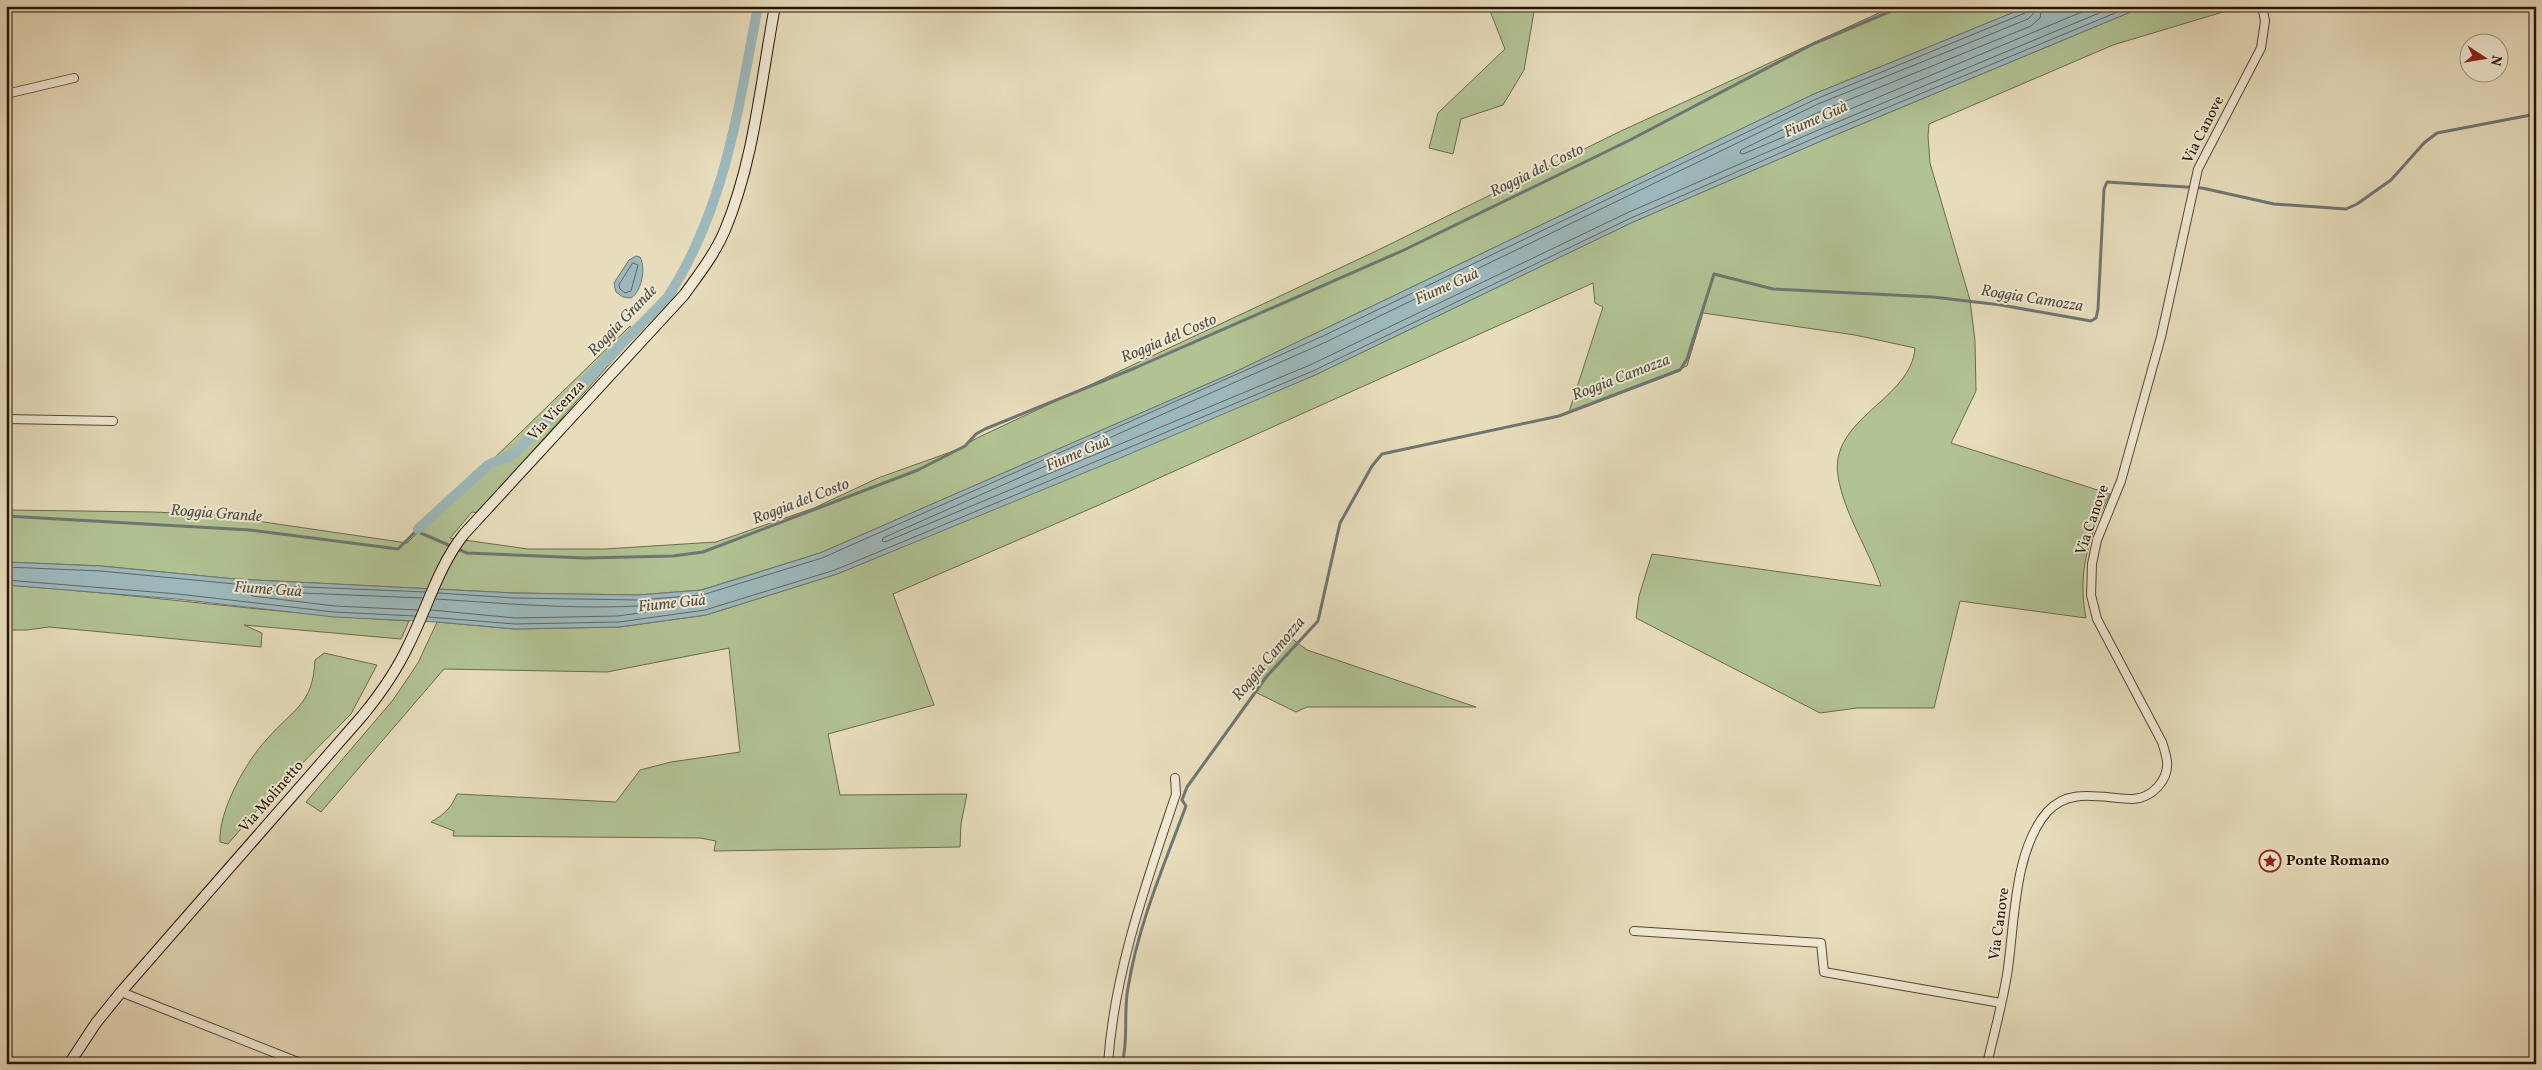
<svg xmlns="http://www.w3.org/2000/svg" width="2542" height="1070" viewBox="0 0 2542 1070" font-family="Vollkorn,serif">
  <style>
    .green { fill: #b1c293; stroke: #6c6a4b }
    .water { fill: #9db8bc; stroke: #6e7672 }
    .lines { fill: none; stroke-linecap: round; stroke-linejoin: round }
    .shore { stroke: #626660; stroke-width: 1 }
    .stream { stroke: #6e7672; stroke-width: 3 }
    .canal { stroke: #9db8bc; stroke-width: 10 }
    .minor-casing { stroke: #584531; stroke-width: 10 }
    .secondary-casing { stroke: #281303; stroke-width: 12 }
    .minor { stroke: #efe8d3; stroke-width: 8 }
    .secondary { stroke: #efe8d3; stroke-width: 10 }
    .labels { text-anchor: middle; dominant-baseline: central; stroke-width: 4; stroke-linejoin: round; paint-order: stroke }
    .street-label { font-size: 15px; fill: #281303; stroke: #efe8d3 }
    .poi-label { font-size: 15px; font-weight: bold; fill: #281303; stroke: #efe8d3; text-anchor: start }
    .water-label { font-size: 16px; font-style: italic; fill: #514d44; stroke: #efe8d3 }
  </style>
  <rect width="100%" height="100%" fill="#e7dcbb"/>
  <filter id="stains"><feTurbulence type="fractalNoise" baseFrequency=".004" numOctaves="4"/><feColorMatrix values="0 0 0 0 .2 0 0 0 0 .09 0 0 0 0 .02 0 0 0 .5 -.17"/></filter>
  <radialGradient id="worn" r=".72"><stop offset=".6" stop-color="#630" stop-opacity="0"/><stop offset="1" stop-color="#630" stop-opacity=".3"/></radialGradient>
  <!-- green -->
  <g class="green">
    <path d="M1488,6h47l-11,64 -21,35 -42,14 -8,35 -24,-6 9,-35 67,-64z"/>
    <path d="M1894,6h135l-215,88 -579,278 -415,181 -119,37 -63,5 -124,-2 -279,-14 -134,-13 -95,-4v-52l148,2 62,3 191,28 223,-217 6,8 -158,179 -6,-1 -22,26 78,11h77l111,-7 98,-34 64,-30 81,-29 18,-11 397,-186 247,-121z"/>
    <path d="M2145,6h98l-130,39 -184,79 -1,12 2,27 40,137 5,41 1,50 -25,52 159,51c-21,42 -33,77 -24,124l-126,-17 -26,107h-77l-37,5 -184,-95 3,-22 13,-42 229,32c-12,-36 -37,-72 -43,-110 -9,-58 73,-76 77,-128l-60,-13 -152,-22 -16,53 -118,46 34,-105 -8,-4 -2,-20 -494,222 -206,89 41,111 -106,29 12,61 127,-1 -6,30 -1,23 -246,4 2,-10 -16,-3 -247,-2 1,-5 -23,-9c14,-8 20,-14 26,-28l159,8 24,-32 31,-8 69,-10 -11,-104 -122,24 -163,-3 -123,143 -15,-10 87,-102 25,-37 19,-41 78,7 105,-2 86,-12 131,-41 478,-199 318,-153 195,-84z"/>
    <path d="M6,585c135,9 268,29 403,36l-8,18 -157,-14 18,8 -1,14 -212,-20 -22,3h-21z"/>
    <path d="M1291,638l16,12 169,57h-169l-11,5 -49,-24 15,-21z"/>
    <path d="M324,653l53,12 -26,49 -88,89 -35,41 -8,-2c-2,-30 26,-81 47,-103 26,-30 46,-34 48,-79z"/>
  </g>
  <!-- water -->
  <g class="water">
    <path d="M2029,6h116l-317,132 -195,84 -318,153 -202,86 -276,113 -131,41 -87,12 -104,2 -78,-7 -103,-5 -157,-18 -171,-14v-23l95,4 134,13 279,14 124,2 64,-5 118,-37 415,-181 579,-278z"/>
    <path d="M636,256l4,1c6,11 2,34 -9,41l-8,-1 -7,-5 -2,-9 15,-23z"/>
  </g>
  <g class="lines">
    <!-- shore -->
    <g class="shore">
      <path d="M2035,6l-2,8 -5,5 -210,85 -492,238 -443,196 -1,3 3,1 425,-177 319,-153 194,-84 293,-122"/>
      <path d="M2042,6l-2,12 -9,8 -210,85 -80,39 -1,3 3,1 353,-148"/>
      <path d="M633,263l5,2 -7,26 -6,2 -5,-4 -1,-4z"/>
      <path d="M6,567l95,4 134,13 190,8"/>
      <path d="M6,580l172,14 156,18 81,4"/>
      <path d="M438,593l76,5 124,2 64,-5 120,-37 501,-222 493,-237 209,-86 4,-7"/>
      <path d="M418,610l-83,-4 -83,-10 -2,-3 3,-2 169,7"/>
      <path d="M431,610l84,8 103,-2 49,-7 2,-2 -2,-3c-77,7 -155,0 -231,-5"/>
      <path d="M428,617l87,7 104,-2 86,-12 130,-40 478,-199 318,-153 195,-85 306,-127"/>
    </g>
    <!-- stream -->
    <g class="stream">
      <path d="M6,516l244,14 148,19 18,-18 51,22 118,5 88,-2 30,-4 215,-82 47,-24 11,-12 9,-5 150,-61 269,-118 226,-110 183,-96 90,-38"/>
      <path d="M1122,1064c7,-26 1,-50 6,-76 10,-63 36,-123 58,-182l-4,-6 5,-13 80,-111 51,-55 22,-98 32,-57 10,-12 177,-38 121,-46 7,-11 27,-85 59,15 160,8 68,8 90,16 5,-3 2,-9 6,-120 3,-7 95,6 72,16 72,5 11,-5 34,-24 33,-37 13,-10 99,-19"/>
    </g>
    <!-- canal -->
    <path class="canal" d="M418,529l70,-64c9,-5 17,-6 26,-11l154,-157c58,-91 70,-188 90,-291"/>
    <!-- minor casing -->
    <g class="minor-casing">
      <g id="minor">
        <path d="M6,94l68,-16"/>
        <path d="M6,419l107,2"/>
        <path d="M1634,931l187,12 3,29 177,31"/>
        <path d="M121,992l182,72"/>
        <path d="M1108,1064c6,-92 39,-183 68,-270l-1,-16"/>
        <path d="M1987,1064c7,-30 15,-59 20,-89 8,-51 6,-123 40,-163 23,-26 57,-13 86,-13 19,-1 36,-19 34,-38 -1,-6 -3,-13 -5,-19l-65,-123 -6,-24 1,-31 5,-24 24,-59 40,-144 37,-168 63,-121 4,-27 -3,-15"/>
      </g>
    </g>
    <!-- secondary casing -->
    <g class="secondary-casing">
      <path id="secondary" d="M69,1064l27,-41 25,-31 242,-277c18,-22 34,-45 46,-71 19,-38 29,-77 55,-110l220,-239c15,-21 31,-41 41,-65 29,-69 36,-150 50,-224"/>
    </g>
    <!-- minor -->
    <use href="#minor" class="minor"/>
    <!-- secondary -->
    <use href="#secondary" class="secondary"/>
  </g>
  <!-- icons -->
  <defs>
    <g id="sight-ring" transform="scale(1.125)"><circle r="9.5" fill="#efe8d3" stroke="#8f2418" stroke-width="1.5"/><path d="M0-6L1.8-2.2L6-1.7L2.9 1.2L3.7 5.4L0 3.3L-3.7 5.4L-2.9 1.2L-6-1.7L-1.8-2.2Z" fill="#8f2418"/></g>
  </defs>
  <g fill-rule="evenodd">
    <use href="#sight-ring" x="2270" y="861"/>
  </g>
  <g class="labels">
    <!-- street labels -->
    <g class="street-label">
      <text transform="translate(2204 130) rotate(-63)">Via Canove</text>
      <text transform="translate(557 411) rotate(-47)">Via Vicenza</text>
      <text transform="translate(2093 520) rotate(-71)">Via Canove</text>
      <text transform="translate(272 797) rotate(-49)">Via Molinetto</text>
      <text transform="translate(2000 924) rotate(-82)">Via Canove</text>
    </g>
    <!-- poi labels -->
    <g class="poi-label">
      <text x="2286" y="861">Ponte Romano</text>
    </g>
    <!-- water labels -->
    <g class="water-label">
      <text transform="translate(1816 120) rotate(-24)">Fiume Guà</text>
      <text transform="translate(1537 171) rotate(-26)">Roggia del Costo</text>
      <text transform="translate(1447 287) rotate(-24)">Fiume Guà</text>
      <text transform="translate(2032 299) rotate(9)">Roggia Camozza</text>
      <text transform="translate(623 321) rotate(-46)">Roggia Grande</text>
      <text transform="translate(1169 339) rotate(-23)">Roggia del Costo</text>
      <text transform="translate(1621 378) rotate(-21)">Roggia Camozza</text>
      <text transform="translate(1078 454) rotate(-23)">Fiume Guà</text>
      <text transform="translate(801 502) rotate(-21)">Roggia del Costo</text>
      <text transform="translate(216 514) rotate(4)">Roggia Grande</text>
      <text transform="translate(268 590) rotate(4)">Fiume Guà</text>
      <text transform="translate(672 604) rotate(-6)">Fiume Guà</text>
      <text transform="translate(1269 659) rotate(-50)">Roggia Camozza</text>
    </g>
  </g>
  <!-- margin -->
  <rect width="2542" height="1070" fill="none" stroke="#e7dcbb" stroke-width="25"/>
  <rect x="8" y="8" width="2527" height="1055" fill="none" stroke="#281303" stroke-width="2.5"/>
  <rect x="12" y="12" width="2517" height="1045" fill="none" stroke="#281303"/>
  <!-- north arrow -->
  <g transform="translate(2484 58) rotate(102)"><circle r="24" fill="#efe8d3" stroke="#9f9380"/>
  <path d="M0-4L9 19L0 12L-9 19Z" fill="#8f2418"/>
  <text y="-8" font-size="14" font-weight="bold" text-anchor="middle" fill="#281303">N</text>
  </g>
  <rect width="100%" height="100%" filter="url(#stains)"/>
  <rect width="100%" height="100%" fill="url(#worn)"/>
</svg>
